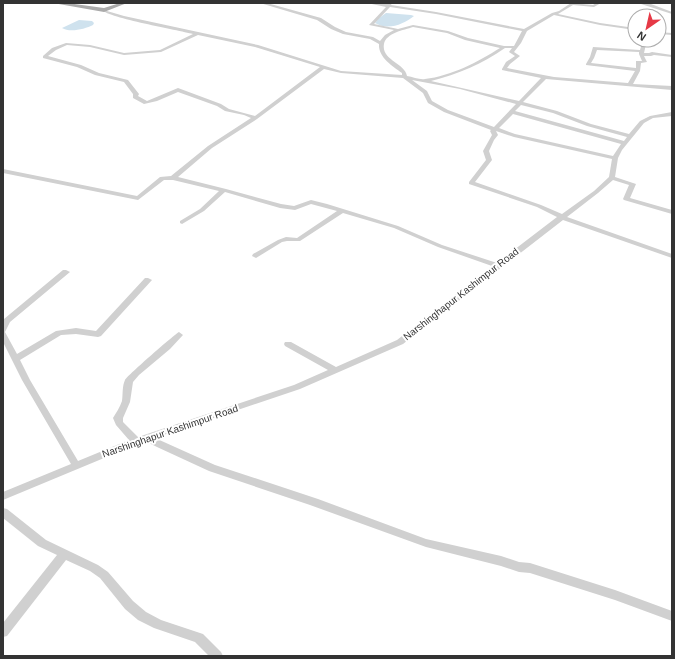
<svg xmlns="http://www.w3.org/2000/svg" width="675" height="659" viewBox="0 0 675 659" font-family="Helvetica,sans-serif">
  <style>
    .water { fill: #cfe2ee }
    .lines { fill: none; stroke-linecap: round; stroke-linejoin: round }
    .minor { fill: #d0d0d0; fill-rule: evenodd }
    .major { fill: #ababab; fill-rule: evenodd }
    .labels { text-anchor: middle; dominant-baseline: central; stroke-width: 4; stroke-linejoin: round; paint-order: stroke }
    .street-label { font-size: 10px; fill: #333; stroke: #fff }
  </style>
  <rect width="100%" height="100%" fill="#fff"/>
  <g class="water">
    <path d="M386,13L411,15L414,16C404,24 388,31 375,23L379,18Z"/>
    <path d="M79,20L92,21L94,23L93,25C85,29 70,33 62,28Z"/>
  </g>
  <g class="lines">
    <g class="minor">
      <path d="M260,3H267L321,18L335,27L346,32L373,37L380,41L385,35L394,30L369,25L386,7L367,3L387,4L388,3H392L391,5L436,12L524,29L552,13L559,11L571,3L593,5L596,3H601L594,7L573,5L558,14L600,23L635,28V30L600,25L554,15L527,31L521,43L514,52L520,56L510,64L507,68L554,77L628,83L635,71L586,65V64L590,57L593,47L640,50L643,40H647L644,53H649L652,52L672,55V57L654,55L651,56H644L647,62L641,63L640,71L633,84L672,86V90L546,79L523,102L557,111L591,124L629,134L640,121L650,116L672,112V116L653,118L644,123L622,150L618,158L615,177L636,184L630,198L672,210V214L624,200L623,199L629,185L613,180L598,193L567,217L672,254V258L563,220L403,344L300,389L155,438L215,465L318,499L426,539L501,556L519,562L530,563L615,590L672,611V621L615,600L530,573L519,572L501,566L426,547L310,505L209,471L157,447L145,441L3,500V492L71,464L22,380L3,342V321L4,319L63,270H66L70,272L10,322L5,332L17,354L56,331L76,328L96,331L145,278H148L152,280L101,336L98,337L76,334L61,335L20,360L30,380L78,461L129,440L116,425L113,418C116,413 120,407 122,401C123,395 122,386 125,380C128,375 175,334 179,332L183,335L170,349L139,375L133,382L130,402L123,418V422L138,437L294,385L328,370L285,346L284,344L285,342H291L336,367L397,340L492,266L438,247L394,228L343,213L300,241H287L282,242L256,258L252,256L253,254L278,240L286,237L297,238L337,211L311,204L295,210L280,208L225,192L204,211L182,224L180,223V221L200,209L219,191L173,180H164L138,200L3,173V169L137,196L160,177L171,176L208,146L251,118L244,115L225,111L217,106L178,92L157,101L144,104L133,98V94L124,82L95,75L77,67L43,58V56L52,48L66,43L90,45L124,53L160,50L193,34C178,30 109,18 102,10L104,9L107,11L124,16L258,45L341,71L402,75V73C392,66 378,57 379,44L370,39L343,34L331,29L317,20ZM390,7L436,14L522,31L514,46H504L468,38L448,31L413,25L398,29L374,24ZM413,27L447,33L465,40L500,48C478,62 451,76 425,79C420,80 413,77 407,76C405,63 381,60 384,44C386,33 404,30 413,27ZM198,35L255,47L320,67L255,116L229,109L221,104L178,88L147,101L138,96L139,94L128,80L99,73L81,65L48,56L56,50L67,45L90,47L124,55L161,52ZM505,48H512L509,52L515,56L506,62L502,69V70L541,78L519,101L431,81C458,74 482,64 505,48ZM597,50L639,52V54L642,61H636V68L591,63L594,58ZM324,69L341,73L403,78L423,93L428,103L444,112L491,130L490,131L492,135L483,151L486,160L469,182V184L537,207L557,217L497,263L442,245L398,226L327,204L311,200L294,206L281,204L226,189L178,177L212,148L257,119ZM412,80L460,89L516,104L494,127L448,110L432,101L427,91ZM521,105L553,113L587,126L627,137L624,141L515,111ZM513,114L621,144L613,156L515,134L499,128ZM496,131L514,137L612,159L609,177L594,191L562,214L541,205L475,182L492,160L489,151L494,140L498,135Z"/>
      <polygon points="638,3 651,4 672,12 672,14"/>
      <polygon points="659,32 672,33 672,35 659,34"/>
      <polygon points="3,508 7,509 46,540 98,565 108,572 133,601 146,612 161,620 203,634 221,652 223,656 209,656 195,642 154,628 138,620 125,609 100,578 90,571 66,560 7,636 3,637 3,623 57,555 38,546 3,518"/>
    </g>
    <polygon class="major" points="53,3 67,3 104,8 120,3 127,3 104,12"/>
  </g>
  <g class="labels">
    <g class="street-label">
      <text transform="translate(461 294) rotate(-38)">Narshinghapur Kashimpur Road</text>
      <text transform="translate(170 431) rotate(-19)">Narshinghapur Kashimpur Road</text>
    </g>
  </g>
  <rect width="675" height="659" fill="none" stroke="#333333" stroke-width="8"/>
  <g transform="translate(647 28) rotate(214)"><circle r="19" fill="#ffffff" stroke="#adadad"/>
  <path d="M0-3L7 15L0 10L-7 15Z" fill="#e63946"/>
  <text y="-6" font-size="11" font-weight="bold" text-anchor="middle" fill="#333333">N</text>
  </g>
</svg>
